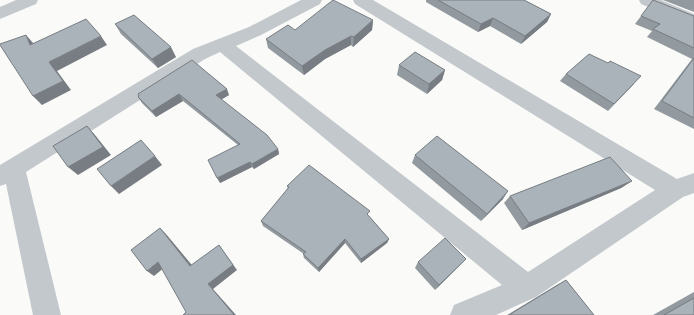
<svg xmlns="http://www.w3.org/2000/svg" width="694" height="315" viewBox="0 0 694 315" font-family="Roboto,sans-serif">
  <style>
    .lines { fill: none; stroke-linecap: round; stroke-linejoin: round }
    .minor { fill: #c3c8cc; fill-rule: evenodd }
    .wall { fill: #929a9f }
    .shaded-wall { fill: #777d82 }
    .building { fill: #aab3b9; stroke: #777d82 }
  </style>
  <rect width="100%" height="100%" fill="#fafaf8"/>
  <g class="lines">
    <g class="minor">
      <polygon points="16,0 38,0 36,4 0,19 0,7"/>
      <polygon points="301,0 322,0 320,4 261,35 236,46 528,272 655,190 355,4 353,0 373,0 677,179 694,173 694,193 683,197 536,297 496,315 450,315 454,305 502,285 220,52 205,59 26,172 61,315 33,315 6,184 0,186 0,165 193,49 249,27"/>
      <polygon points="639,0 661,0 694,14 694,26 641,4"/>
    </g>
  </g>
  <g class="wall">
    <polygon points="426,0 524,0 551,14 547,22 521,44 490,26 478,32 426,2"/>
    <polygon points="653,0 694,16 694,129 654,109 692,59 647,37 652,31 635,24"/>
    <polygon points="663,0 694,0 694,12"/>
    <polygon points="373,20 372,30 353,47 351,45 325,59 304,75 268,48 266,39 295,30"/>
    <polygon points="115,24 176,57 158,68 121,34"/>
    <polygon points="608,63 634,84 608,111 560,81 566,74"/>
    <polygon points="399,65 445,70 442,80 427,94 397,75"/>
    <polygon points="138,94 229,95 221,100 278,149 279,154 254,169 252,167 220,183 238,145 183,101 156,117 142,103 138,97 139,96"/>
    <polygon points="415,155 503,199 481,221 412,163"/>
    <polygon points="632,181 621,188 522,230 504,203 510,196"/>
    <polygon points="287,186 369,216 389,239 387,243 361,263 345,243 319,272 304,258 303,254 304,254 263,226 261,221 288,189"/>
    <polygon points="466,259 435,290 415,268 418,262"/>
    <polygon points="566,280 594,315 507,315 555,286"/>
    <polygon points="694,292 694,315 653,315"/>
  </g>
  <g class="shaded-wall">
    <polygon points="551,14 547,22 521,44 525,36"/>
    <polygon points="493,18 490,26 478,32 481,24"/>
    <polygon points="373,20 372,30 353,47 354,37"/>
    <polygon points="26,35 34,44 30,45"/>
    <polygon points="101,36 107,45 57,71 71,90 42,105 33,96 49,62"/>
    <polygon points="351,36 351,45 325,59 304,75 302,66 325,50"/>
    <polygon points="171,47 176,57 158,68 152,59"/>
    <polygon points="445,70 442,80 427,94 429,84"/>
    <polygon points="227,89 229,95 218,101 216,95"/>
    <polygon points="179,94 183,101 156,117 152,111"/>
    <polygon points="87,126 95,135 111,155 78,175 68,167"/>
    <polygon points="278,149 279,154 254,169 252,164"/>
    <polygon points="155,156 162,165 119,194 111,186"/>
    <polygon points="250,162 252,167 220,183 217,178"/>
    <polygon points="632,181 621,188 522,230 529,223"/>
    <polygon points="508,191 503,199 481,221 487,214"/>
    <polygon points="160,228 166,234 196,270 190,266"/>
    <polygon points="345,239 345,243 319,272 318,268"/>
    <polygon points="389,239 387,243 361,263 361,259"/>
    <polygon points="219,245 237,270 213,289 236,315 234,315 208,284"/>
    <polygon points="466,259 435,290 439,285"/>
    <polygon points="158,262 165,267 154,276 147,271"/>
  </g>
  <g class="building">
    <polygon points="333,0 373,20 354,37 351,36 325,50 302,66 266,39 288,25 295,30"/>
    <polygon points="438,0 524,0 551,14 525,36 493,18 481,24"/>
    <polygon points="653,0 694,16 694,48 653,29 660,24 641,16"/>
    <polygon points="134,15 171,47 152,59 115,24"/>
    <polygon points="86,19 101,36 49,62 63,81 33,96 0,45 0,44 26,35 30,45"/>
    <polygon points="415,52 445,70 429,84 399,65"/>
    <polygon points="589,54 608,63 610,61 641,76 614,104 566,74"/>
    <polygon points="694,58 694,118 662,101"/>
    <polygon points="192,60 227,89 216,95 267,135 278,149 252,164 250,162 217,178 208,160 240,144 179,94 152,111 138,97 139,96 138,94"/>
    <polygon points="87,126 103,147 68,167 53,146"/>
    <polygon points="437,136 508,191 487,214 415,155"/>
    <polygon points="141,140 155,156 111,186 97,169"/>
    <polygon points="610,157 632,181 529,223 510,196"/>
    <polygon points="309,165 370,211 367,214 389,239 361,259 345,239 318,268 303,254 306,252 261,221 289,187 287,186"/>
    <polygon points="160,228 190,266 219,245 233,265 208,284 234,315 183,315 186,312 158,262 147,271 131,250"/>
    <polygon points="445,238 466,259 439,285 418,262"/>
    <polygon points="566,280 594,315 509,315"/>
    <polygon points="694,298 694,315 664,315"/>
  </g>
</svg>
